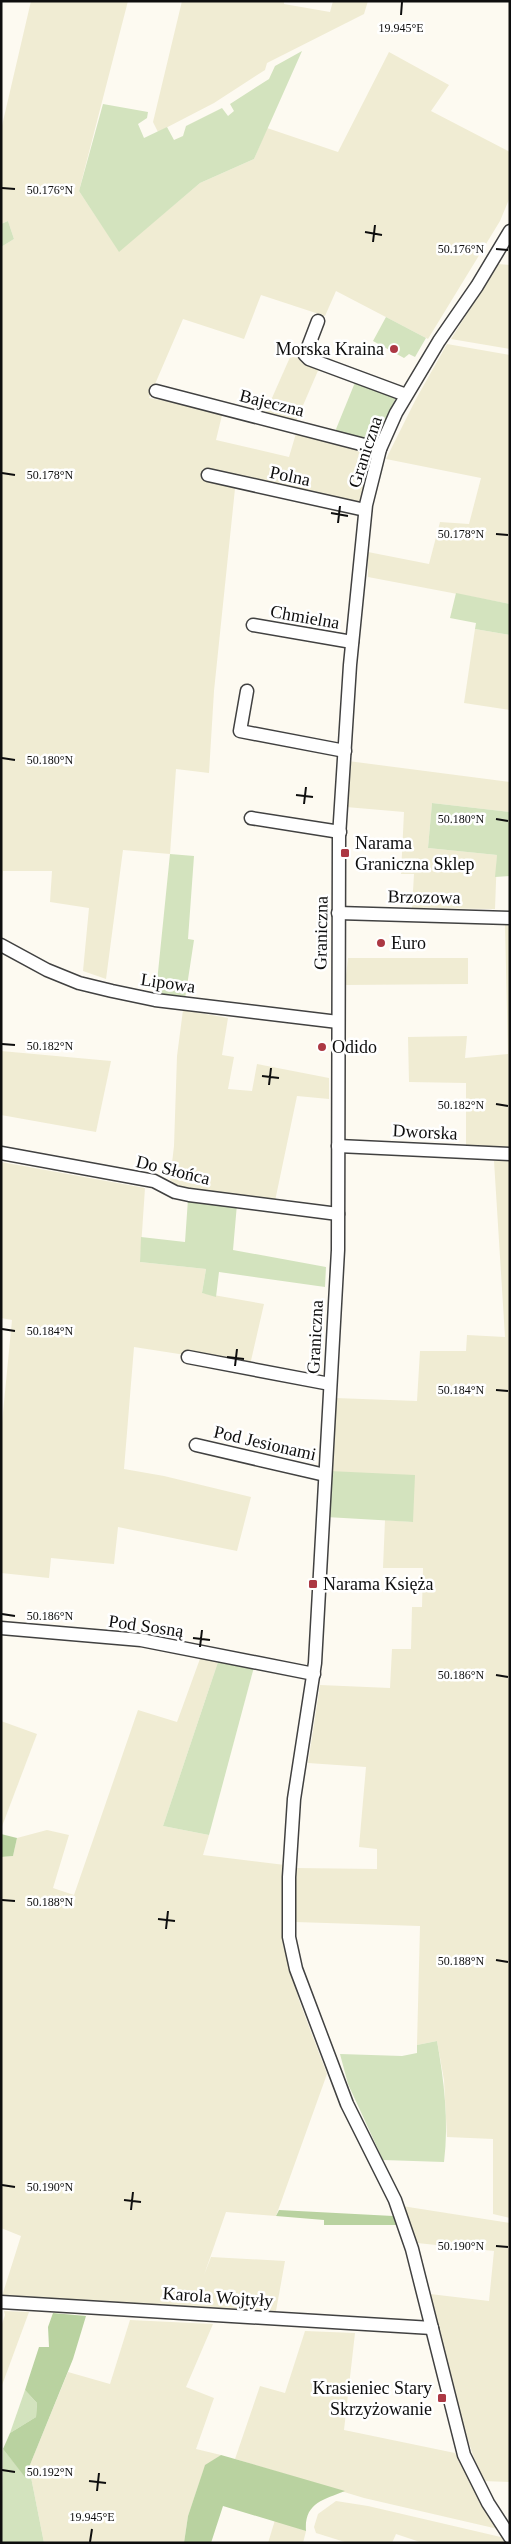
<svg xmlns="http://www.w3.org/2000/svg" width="511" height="2544" viewBox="0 0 511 2544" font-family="Georgia,serif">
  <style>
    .farmland { fill: #f0ecd3 }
    .green { fill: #d3e3be }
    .forest { fill: #b9d2a0 }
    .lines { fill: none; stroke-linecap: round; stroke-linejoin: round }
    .minor-casing { stroke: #414141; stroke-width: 15 }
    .minor { stroke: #fff; stroke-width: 12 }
    .ticks { fill: none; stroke: #0e0e0e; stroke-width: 2 }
    .poi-dot { fill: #ac3843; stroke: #fff; stroke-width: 2 }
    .labels { text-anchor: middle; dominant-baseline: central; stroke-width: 5; stroke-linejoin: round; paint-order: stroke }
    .poi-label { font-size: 18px; fill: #0e0e0e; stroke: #fff; text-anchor: start }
    .street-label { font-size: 18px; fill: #0e0e0e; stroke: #fff }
    .ticks-label { font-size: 12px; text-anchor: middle; fill: #0e0e0e; stroke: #fff; stroke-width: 5; stroke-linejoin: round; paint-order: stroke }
  </style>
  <rect width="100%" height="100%" fill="#fdfaf1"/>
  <g class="farmland">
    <polygon points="31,1 128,1 79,191 119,251 200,183 254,159 267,128 338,152 389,52 449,85 431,111 510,152 510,197 500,221 428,339 336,291 325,316 261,295 244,339 183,319 149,398 223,411 216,440 289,457 297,430 372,450 359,504 236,479 214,691 209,773 176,769 170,854 123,850 106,979 83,971 89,908 50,902 52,871 3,871 1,889 1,247 14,239 8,221 1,224 1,130"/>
    <polygon points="182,1 284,1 284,4 330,12 333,1 368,1 364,14 267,63 265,70 214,103 158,132 153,122"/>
    <polygon points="498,264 510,265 510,349 451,339"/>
    <polygon points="447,344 510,355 510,604 368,577 368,552 429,564 440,522 469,524 481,478 386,459 416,399"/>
    <polygon points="291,355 320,366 295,424 264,416"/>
    <polygon points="475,629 510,635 510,710 464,703"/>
    <polygon points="348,761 510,782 510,812 432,803 428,848 497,855 495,909 412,908 414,874 401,874 404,812 346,807"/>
    <polygon points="505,925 510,926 510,1150 466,1147 466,1083 409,1082 408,1037 467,1036 465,1058 508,1054"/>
    <polygon points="348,958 468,958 468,984 345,985"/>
    <polygon points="183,1010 228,1018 222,1055 234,1057 228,1089 252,1091 257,1064 329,1078 329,1099 297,1096 275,1201 182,1189 170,1180 174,1146 177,1056"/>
    <polygon points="1,1051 111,1061 96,1132 1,1115"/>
    <polygon points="494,1161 510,1161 510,2218 493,2214 493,2139 447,2137 444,2080 437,2041 417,2045 420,1926 295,1922 296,1868 377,1869 377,1849 359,1847 366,1767 308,1763 320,1685 390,1688 392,1649 411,1649 412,1607 422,1607 423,1568 383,1568 385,1520 413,1522 329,1471 335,1398 417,1401 420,1351 466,1351 467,1335 505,1337"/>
    <polygon points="1,1162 145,1188 140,1262 206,1269 202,1293 264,1304 250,1365 134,1347 124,1469 164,1476 251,1497 237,1551 118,1527 114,1564 51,1558 49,1578 1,1573 1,1433 12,1320 1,1318"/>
    <polygon points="201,1656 219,1659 163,1826 209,1835 203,1855 285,1865 283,1945 300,2003 327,2074 276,2216 226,2212 204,2275 211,2257 285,2261 276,2311 2,2296 21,2236 1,2228 1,1857 13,1856 17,1838 47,1830 69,1835 53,1888 74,1895 138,1710 177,1722"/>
    <polygon points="1,1721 37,1734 1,1829"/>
    <polygon points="402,2206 510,2223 510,2482 482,2481 460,2417 430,2294 489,2301 494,2251 417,2243"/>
    <polygon points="4,2311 29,2312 1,2388 1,2327 5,2315"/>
    <polygon points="130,2320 213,2324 186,2387 214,2398 196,2449 221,2455 205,2466 188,2516 184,2543 44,2543 29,2467 68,2372 110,2384"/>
    <polygon points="305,2331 355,2333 344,2430 455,2453 498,2529 364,2498 235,2459 260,2386 285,2393"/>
    <polygon points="336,2501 368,2506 505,2538 508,2543 423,2543 396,2534 392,2543 348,2543 316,2533 314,2527 318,2514"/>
    <polygon points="275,2520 306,2531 303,2543 268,2543"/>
  </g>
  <g class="green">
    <polygon points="302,51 254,159 200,183 119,252 79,191 103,104 148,112 147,118 138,124 144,138 167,127 174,140 183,136 186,126 222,108 228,116 234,111 230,104 269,79 275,66"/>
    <polygon points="8,221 14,239 1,247 1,224"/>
    <polygon points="386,317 426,338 415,357 409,354 404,358 373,341"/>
    <polygon points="356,380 397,395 375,444 334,434"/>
    <polygon points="456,593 510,604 510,635 475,629 476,623 450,618"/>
    <polygon points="432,803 510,812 510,876 495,877 497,855 428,848"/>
    <polygon points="170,854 194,856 188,939 194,940 185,999 156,992"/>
    <polygon points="188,1199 237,1204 233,1250 326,1267 325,1287 219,1272 216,1297 202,1293 206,1269 140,1262 141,1237 185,1242"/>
    <polygon points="329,1471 415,1475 413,1522 326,1517"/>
    <polygon points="219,1659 254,1667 209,1835 163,1826"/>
    <path d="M437,2041C444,2081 449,2121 444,2162L383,2160L348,2084L340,2054L402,2056L417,2053V2045Z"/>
    <polygon points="25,2390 37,2403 36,2417 10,2433"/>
    <polygon points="3,2449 25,2476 29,2467 44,2543 1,2543"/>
  </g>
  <g class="forest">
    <polygon points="1,1834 17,1838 13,1856 1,1857"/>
    <polygon points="279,2210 393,2216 399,2225 324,2225 324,2220 276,2216"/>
    <polygon points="53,2313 86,2316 73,2359 25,2477 3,2449 10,2433 36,2417 37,2403 25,2390 39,2347 49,2347 48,2327"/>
    <path d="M221,2455L235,2459L345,2491C323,2500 304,2503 306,2531L223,2506L211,2543H184L188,2516L205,2465Z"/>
  </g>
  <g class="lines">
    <defs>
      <g id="minor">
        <polyline points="510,231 477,286 439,341 396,413 380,449 366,505 350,665 339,837 338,1250 315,1663 294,1799 289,1877 289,1937 296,1969 347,2104 395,2200 412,2249 464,2455 488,2503 510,2537"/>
        <polyline points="318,321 305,355 309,359 406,395"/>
        <polyline points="156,391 380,449"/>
        <polyline points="208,475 365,510"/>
        <polyline points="253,625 352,642"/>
        <polyline points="247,691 240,731 345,751"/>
        <polyline points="251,818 340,832"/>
        <polyline points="338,913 510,918"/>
        <polyline points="1,945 47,970 79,983 112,991 155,1000 338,1022"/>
        <polyline points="338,1146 510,1154"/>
        <polyline points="1,1153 154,1181 175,1192 189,1195 338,1214"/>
        <polyline points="188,1357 330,1384"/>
        <polyline points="196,1445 325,1475"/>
        <polyline points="1,1628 141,1640 314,1674"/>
        <polyline points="1,2302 432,2328"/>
      </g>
    </defs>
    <use href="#minor" class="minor-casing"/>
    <use href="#minor" class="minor"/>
  </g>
  <path class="ticks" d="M401,15L402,2M2,188L15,189M365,232L382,235M373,242L375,225M496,249L508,250M2,473L15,475M331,513L348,516M338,523L340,506M496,534L508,535M2,758L15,760M296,795L313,797M304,804L306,787M496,819L508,821M2,1044L15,1045M262,1076L279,1078M269,1085L271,1068M496,1104L508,1106M2,1329L15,1331M227,1357L244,1359M235,1366L237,1349M496,1390L508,1391M2,1614L15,1616M193,1638L210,1640M200,1647L202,1630M496,1675L508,1677M2,1900L15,1901M158,1919L175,1921M166,1929L168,1911M496,1960L508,1962M2,2185L15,2187M124,2200L141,2202M131,2210L133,2192M496,2246L508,2247M2,2470L15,2472M89,2481L106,2483M97,2491L99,2473M90,2542L92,2529"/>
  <g class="poi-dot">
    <circle cx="394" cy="349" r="5"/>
    <rect x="340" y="848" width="10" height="10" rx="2.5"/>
    <circle cx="381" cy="943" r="5"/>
    <circle cx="322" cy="1047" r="5"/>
    <rect x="308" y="1579" width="10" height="10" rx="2.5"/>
    <rect x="437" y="2393" width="10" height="10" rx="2.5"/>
  </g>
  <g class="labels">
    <g class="poi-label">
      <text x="384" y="349" text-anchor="end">Morska Kraina</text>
      <text x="355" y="843">Narama<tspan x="355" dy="21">Graniczna Sklep</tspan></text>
      <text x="391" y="943">Euro</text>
      <text x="332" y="1047">Odido</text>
      <text x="323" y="1584">Narama Księża</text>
      <text x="432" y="2388" text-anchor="end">Krasieniec Stary<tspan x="432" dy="21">Skrzyżowanie</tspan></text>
    </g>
    <g class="street-label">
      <text transform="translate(272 403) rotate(14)">Bajeczna</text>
      <text transform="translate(365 452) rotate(-72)">Graniczna</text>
      <text transform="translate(290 476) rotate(12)">Polna</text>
      <text transform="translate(305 617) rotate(10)">Chmielna</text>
      <text transform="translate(424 897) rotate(1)">Brzozowa</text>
      <text transform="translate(321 933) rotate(-89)">Graniczna</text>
      <text transform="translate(168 983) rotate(8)">Lipowa</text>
      <text transform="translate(425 1132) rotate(3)">Dworska</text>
      <text transform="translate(173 1170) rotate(14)">Do Słońca</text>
      <text transform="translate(315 1337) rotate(-87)">Graniczna</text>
      <text transform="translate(265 1443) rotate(13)">Pod Jesionami</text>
      <text transform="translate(146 1626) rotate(8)">Pod Sosną</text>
      <text transform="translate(218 2297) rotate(4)">Karola Wojtyły</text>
    </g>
  </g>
  <g class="ticks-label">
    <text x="401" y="32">19.945°E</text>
    <text x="50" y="194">50.176°N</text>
    <text x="461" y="253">50.176°N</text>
    <text x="50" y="479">50.178°N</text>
    <text x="461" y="538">50.178°N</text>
    <text x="50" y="764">50.180°N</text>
    <text x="461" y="823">50.180°N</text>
    <text x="50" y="1050">50.182°N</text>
    <text x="461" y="1109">50.182°N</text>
    <text x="50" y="1335">50.184°N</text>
    <text x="461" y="1394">50.184°N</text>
    <text x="50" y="1620">50.186°N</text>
    <text x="461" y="1679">50.186°N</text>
    <text x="50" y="1906">50.188°N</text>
    <text x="461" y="1965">50.188°N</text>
    <text x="50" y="2191">50.190°N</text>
    <text x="461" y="2250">50.190°N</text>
    <text x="50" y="2476">50.192°N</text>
    <text x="92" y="2521">19.945°E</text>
  </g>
  <rect width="511" height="2544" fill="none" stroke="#0e0e0e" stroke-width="5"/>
</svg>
